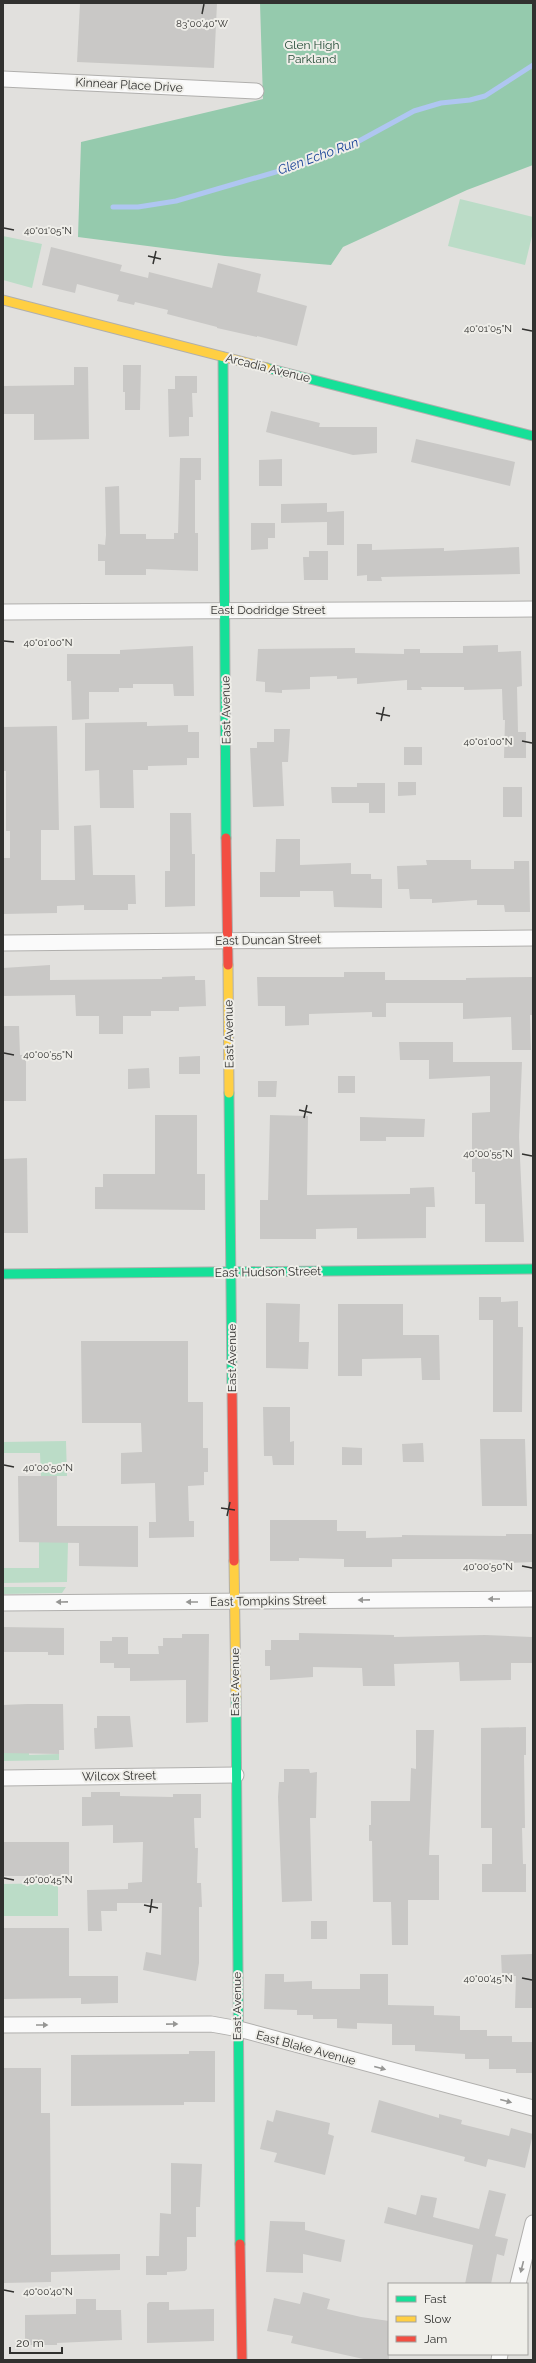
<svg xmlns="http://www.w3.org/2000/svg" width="536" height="2363" viewBox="0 0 536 2363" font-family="Raleway,sans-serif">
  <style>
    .green { fill: #bbdcc7 }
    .forest { fill: #95caad }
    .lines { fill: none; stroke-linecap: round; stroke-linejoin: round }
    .stream { stroke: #afc6f1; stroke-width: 5 }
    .building { fill: #c9c8c6 }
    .street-casing { stroke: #b0afad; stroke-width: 17 }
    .fast-casing { stroke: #b0afad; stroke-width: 11 }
    .slow-casing { stroke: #b0afad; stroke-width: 11 }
    .jam-casing { stroke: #b0afad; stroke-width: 11 }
    .street { stroke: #fafafa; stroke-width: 15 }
    .fast { stroke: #16e098; stroke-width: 9 }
    .slow { stroke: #ffcf43; stroke-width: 9 }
    .jam { stroke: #f24e42; stroke-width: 9 }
    .oneway { fill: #969694 }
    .ticks { fill: none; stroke: #31312f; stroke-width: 1.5 }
    .labels { text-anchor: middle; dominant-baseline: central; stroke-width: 4; stroke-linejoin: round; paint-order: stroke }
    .park-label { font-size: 12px; fill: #224a35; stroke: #efeee9 }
    .street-label { font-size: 12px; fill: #31312f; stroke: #efeee9 }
    .water-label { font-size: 13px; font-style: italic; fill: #164197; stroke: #efeee9 }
    .ticks-label { font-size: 10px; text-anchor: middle; fill: #31312f; stroke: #efeee9; stroke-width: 4; stroke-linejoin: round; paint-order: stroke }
  </style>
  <rect width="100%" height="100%" fill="#e1e0dd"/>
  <g class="green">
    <polygon points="460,199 533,217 533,232 525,265 448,246"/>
    <polygon points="3,236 42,244 32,288 3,280"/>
    <polygon points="66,1441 67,1476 41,1476 40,1453 3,1453 3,1442"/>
    <polygon points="39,1542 68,1542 67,1582 3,1583 3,1568 39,1568"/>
    <polygon points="66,1587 62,1593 3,1594 3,1587"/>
    <polygon points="29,1752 29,1755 59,1754 59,1760 3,1761 3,1753"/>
    <polygon points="58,1883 58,1916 3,1916 3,1884"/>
  </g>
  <polygon class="forest" points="260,3 533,3 533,165 467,190 343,247 331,265 225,256 78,237 81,142 263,99"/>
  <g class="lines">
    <polyline class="stream" points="113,207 138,207 176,201 310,162 348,147 414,111 441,103 470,100 485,96 533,65"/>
  </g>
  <g class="building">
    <polygon points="80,3 217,3 214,68 77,62"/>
    <polygon points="51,247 122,265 120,271 148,278 149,272 212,288 218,263 261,274 257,292 307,306 297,346 257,336 257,337 217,328 217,327 167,314 168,310 135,302 134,305 117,301 119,295 77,284 75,293 42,285"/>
    <polygon points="123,365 141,365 140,410 125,410 125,392 123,392"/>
    <polygon points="74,367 88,367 89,439 34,440 34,414 3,414 3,386 74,385"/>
    <polygon points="175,376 197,376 197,393 192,393 193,417 189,417 189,436 169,437 168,389 175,389"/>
    <polygon points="271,411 320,423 319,427 377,427 377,453 353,455 266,432"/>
    <polygon points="416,439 515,462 510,486 411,462"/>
    <polygon points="180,458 201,458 201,480 195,480 195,533 198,533 198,571 146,569 146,575 105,575 105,561 98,561 98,544 105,545 106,535 105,487 119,486 120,534 146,534 146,539 174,539 174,533 178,533"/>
    <polygon points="282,459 282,486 259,486 259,460"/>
    <polygon points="327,503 327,512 344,511 344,545 327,545 327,522 281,523 281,504"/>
    <polygon points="251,523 275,523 275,538 268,538 268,549 251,550"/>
    <polygon points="357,544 372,544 372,550 444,548 444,551 519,547 520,574 381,577 382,581 367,581 367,575 357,576"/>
    <polygon points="309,551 328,551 328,580 304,580 303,557 309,557"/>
    <polygon points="498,645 498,652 521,651 522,686 517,687 518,732 526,732 526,758 504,758 505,720 503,720 502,689 464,690 464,687 421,687 422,690 407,690 407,680 357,684 357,678 337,679 337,676 310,677 310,689 282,690 282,693 265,692 265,682 256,681 258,649 355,648 355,653 404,654 404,649 420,649 420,653 463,653 463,646"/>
    <polygon points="193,646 194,696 174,696 173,684 133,684 133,688 119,688 119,692 89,692 89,719 72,720 71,681 67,681 67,654 120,654 120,650"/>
    <polygon points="147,722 147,726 188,725 188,732 199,732 199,758 187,758 187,765 148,766 148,770 133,770 134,808 100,808 99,770 85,771 85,723"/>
    <polygon points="57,726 59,830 41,830 41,880 75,880 74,826 91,825 93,875 135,875 136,904 128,904 128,910 84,910 84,905 57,906 57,913 3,914 3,858 10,858 10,831 6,831 6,771 3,771 3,727"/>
    <polygon points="274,729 290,729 288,762 282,762 284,806 253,807 250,748 257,748 257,742 274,742"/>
    <rect x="404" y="747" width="18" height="18"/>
    <polygon points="398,782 416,782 416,795 398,796"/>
    <polygon points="357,783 385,783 385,813 369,813 369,803 332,803 331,787 357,787"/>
    <rect x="503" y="787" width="19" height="30"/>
    <polygon points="170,813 191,813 192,854 195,854 195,906 165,907 165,871 170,871"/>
    <polygon points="276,839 300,839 300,865 351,863 351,874 371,874 371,879 382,879 382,908 334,907 333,891 300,891 300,897 260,897 260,872 275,872"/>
    <polygon points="426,860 471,860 471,869 514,869 514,861 529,861 530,912 505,912 504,905 477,905 477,900 432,903 432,899 410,899 409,889 398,889 397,866 427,865"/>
    <polygon points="50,965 50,980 162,979 162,977 195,976 195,980 205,980 206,1006 179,1007 179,1011 151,1011 151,1016 123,1016 123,1034 99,1034 99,1016 76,1016 75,995 3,996 3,968"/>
    <polygon points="344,972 385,972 385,980 466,980 466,978 533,977 533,1015 530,1015 531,1050 512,1050 511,1017 463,1019 463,1003 386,1003 386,1017 372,1017 372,1012 309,1014 309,1025 285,1026 285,1006 258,1006 257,977 344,977"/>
    <polygon points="3,1026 19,1026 20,1055 26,1055 26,1101 3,1101"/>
    <polygon points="399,1042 453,1042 453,1062 522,1062 519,1137 524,1242 485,1242 485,1204 475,1204 475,1172 472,1172 472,1113 490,1112 490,1076 429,1079 429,1060 400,1060"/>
    <polygon points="200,1056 200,1074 179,1074 179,1057"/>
    <polygon points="149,1068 150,1088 128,1089 128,1069"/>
    <rect x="338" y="1076" width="17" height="17"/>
    <polygon points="258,1081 277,1081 276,1097 258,1097"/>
    <polygon points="155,1115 197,1115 197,1174 205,1174 205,1210 95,1209 95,1187 103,1187 103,1174 155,1174"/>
    <polygon points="270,1115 308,1116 307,1195 410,1194 410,1188 434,1187 435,1207 426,1207 426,1238 357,1239 357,1228 316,1229 316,1239 260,1239 260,1200 268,1200"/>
    <polygon points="360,1117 425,1119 424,1137 386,1137 386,1141 360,1141"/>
    <polygon points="27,1158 28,1233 3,1233 3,1159"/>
    <polygon points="479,1297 501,1297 501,1302 518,1301 518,1327 523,1327 522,1412 493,1412 493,1320 479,1320"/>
    <polygon points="266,1303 300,1304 299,1342 309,1342 308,1369 266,1368"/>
    <polygon points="338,1304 403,1304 403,1335 439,1335 440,1380 422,1380 421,1358 362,1359 362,1376 338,1376"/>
    <polygon points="81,1341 188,1341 188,1402 203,1402 203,1448 208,1448 208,1472 204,1472 204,1485 188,1486 189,1521 194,1521 194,1537 149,1538 149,1522 156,1522 155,1483 121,1484 121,1453 142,1452 141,1423 82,1423"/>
    <polygon points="263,1407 290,1407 290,1442 294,1441 294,1465 273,1465 272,1456 264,1456"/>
    <polygon points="480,1439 525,1439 527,1506 482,1506"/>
    <polygon points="423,1443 424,1462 403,1462 402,1444"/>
    <polygon points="342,1447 362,1448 362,1465 342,1465"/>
    <polygon points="18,1476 57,1476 57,1526 138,1526 138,1567 79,1566 79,1543 19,1542"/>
    <polygon points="270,1520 337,1520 337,1531 366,1531 366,1538 402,1537 402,1535 506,1536 506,1534 533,1534 533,1562 506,1563 506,1560 471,1559 392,1559 392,1567 344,1567 344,1559 299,1558 299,1561 270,1561"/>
    <polygon points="3,1627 64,1628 64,1655 48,1655 48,1652 3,1652"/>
    <polygon points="299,1633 394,1635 394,1637 485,1635 532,1637 532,1663 511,1663 511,1680 460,1681 459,1662 394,1664 395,1686 363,1686 362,1668 313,1667 313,1677 270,1680 270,1666 265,1666 265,1650 271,1650 271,1640 299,1640"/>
    <polygon points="182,1634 209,1634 208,1722 186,1723 186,1680 130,1681 130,1668 114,1668 114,1663 100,1663 100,1641 112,1641 112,1637 128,1637 128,1654 159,1654 158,1646 163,1646 163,1638 182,1638"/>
    <polygon points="27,1704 63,1704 64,1750 59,1750 59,1754 3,1753 3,1705"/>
    <polygon points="97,1716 130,1716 133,1747 95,1749 94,1728 97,1728"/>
    <polygon points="526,1727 526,1755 524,1755 525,1828 522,1828 523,1864 526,1864 526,1892 482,1892 482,1864 492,1864 492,1828 481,1828 481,1728"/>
    <polygon points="416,1730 434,1730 429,1855 439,1855 439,1900 408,1900 408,1945 392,1945 391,1902 373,1902 372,1841 369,1841 369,1825 371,1825 371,1801 410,1801 411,1768 416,1769"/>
    <polygon points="284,1769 309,1769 310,1773 317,1772 316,1818 310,1818 312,1901 282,1902 278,1797 279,1782 284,1782"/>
    <polygon points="91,1792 120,1792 120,1796 173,1797 173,1794 201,1794 201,1818 194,1818 195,1848 198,1848 197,1883 201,1883 202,1907 199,1907 199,1963 196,1981 143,1970 146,1952 161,1955 162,1903 117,1903 117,1911 101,1911 102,1931 88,1931 87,1890 128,1889 128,1883 142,1882 143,1842 113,1843 113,1825 82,1826 82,1797 91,1797"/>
    <rect x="3" y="1842" width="66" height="34"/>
    <rect x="311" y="1921" width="16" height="18"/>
    <polygon points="3,1928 69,1928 69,1976 118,1976 118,2003 81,2004 81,1998 3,1999"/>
    <polygon points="533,1954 533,2008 515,2008 516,1976 502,1976 501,1955"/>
    <polygon points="265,1974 284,1974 284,1982 312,1981 312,1989 360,1989 360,1974 388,1974 388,2005 434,2006 434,2015 460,2016 460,2030 487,2030 487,2036 512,2036 512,2042 533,2042 533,2073 516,2073 516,2069 489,2069 489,2059 465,2059 465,2054 415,2051 415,2045 392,2045 392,2024 357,2023 357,2029 337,2028 337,2019 313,2019 313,2015 297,2015 297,2010 264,2009"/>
    <polygon points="189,2051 215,2051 215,2102 184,2102 184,2105 71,2106 71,2055 189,2054"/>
    <polygon points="4,2068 41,2068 41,2113 50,2113 51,2255 120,2254 120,2270 51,2272 51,2282 3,2283"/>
    <polygon points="379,2100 439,2118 439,2114 462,2120 461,2124 509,2136 511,2128 533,2134 525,2168 488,2159 486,2167 464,2161 465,2157 371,2132"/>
    <polygon points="276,2110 330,2123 328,2134 334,2136 325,2175 274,2162 277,2153 260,2149 267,2120 273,2122"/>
    <polygon points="171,2163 202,2164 200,2207 196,2207 196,2237 187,2237 187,2269 185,2271 167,2272 167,2275 146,2275 146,2256 159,2256 160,2213 171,2214"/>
    <polygon points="489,2190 506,2194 495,2236 508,2239 504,2256 497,2254 491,2284 465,2284 473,2245 384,2223 388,2207 416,2215 421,2195 437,2198 433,2217 479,2229"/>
    <polygon points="270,2221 305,2222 305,2230 345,2240 341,2262 303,2254 303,2273 266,2272"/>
    <polygon points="303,2292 330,2299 327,2309 361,2317 389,2321 389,2360 368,2360 291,2343 293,2336 267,2331 274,2298 300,2304"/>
    <polygon points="76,2299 96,2299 96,2310 121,2310 122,2340 57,2343 57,2345 25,2345 25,2315 76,2314"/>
    <polygon points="149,2302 169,2302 169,2310 214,2309 214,2341 147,2343 147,2304"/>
  </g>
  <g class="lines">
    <defs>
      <g id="street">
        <polyline points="3,79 256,91"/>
        <polyline points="3,612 533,609"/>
        <polyline points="3,943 533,938"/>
        <polyline points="3,1603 533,1599"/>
        <polyline points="3,1778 236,1775"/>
        <polyline points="3,2025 211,2024 239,2029 533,2108"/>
        <polyline points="518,2284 533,2223"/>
        <polyline points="499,2360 500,2354"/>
      </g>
      <g id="fast">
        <polyline points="223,357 226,838"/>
        <polyline points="267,368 533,436"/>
        <polyline points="229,1093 232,1387"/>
        <polyline points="3,1274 533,1269"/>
        <polyline points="236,1698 240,2244"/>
      </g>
      <g id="slow">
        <polyline points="3,300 267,368"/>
        <polyline points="228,965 229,1093"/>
        <polyline points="234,1561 236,1698"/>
      </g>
      <g id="jam">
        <polyline points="226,838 228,965"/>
        <polyline points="232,1387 234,1561"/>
        <polyline points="240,2244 242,2360"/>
      </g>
    </defs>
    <use href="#street" class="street-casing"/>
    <use href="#fast" class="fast-casing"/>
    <use href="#slow" class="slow-casing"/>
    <use href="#jam" class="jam-casing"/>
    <use href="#street" class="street"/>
    <use href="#fast" class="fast"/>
    <use href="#slow" class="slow"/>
    <use href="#jam" class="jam"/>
  </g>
  <defs><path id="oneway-solid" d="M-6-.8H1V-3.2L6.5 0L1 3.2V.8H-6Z"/></defs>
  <g class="oneway">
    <use href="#oneway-solid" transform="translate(494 1599) rotate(180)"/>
    <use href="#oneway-solid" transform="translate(364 1600) rotate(179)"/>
    <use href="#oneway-solid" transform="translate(62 1602) rotate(179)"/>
    <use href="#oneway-solid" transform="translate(192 1602) rotate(180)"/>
    <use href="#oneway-solid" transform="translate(172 2024) rotate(-1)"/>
    <use href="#oneway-solid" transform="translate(42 2025)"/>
    <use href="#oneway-solid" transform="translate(380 2068) rotate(15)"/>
    <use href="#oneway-solid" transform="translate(506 2101) rotate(15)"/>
    <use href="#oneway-solid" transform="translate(522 2267) rotate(104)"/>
  </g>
  <path class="ticks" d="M202,14L204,4M4,228L14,230M148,256L161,259M153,264L156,251M522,329L532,331M4,641L14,642M376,713L390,716M381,721L384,707M522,741L532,743M4,1053L14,1055M299,1110L312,1113M304,1118L307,1105M522,1154L532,1156M4,1465L14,1467M221,1508L235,1510M227,1516L230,1502M522,1566L532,1568M4,1878L14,1880M144,1905L158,1908M150,1913L152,1899M522,1978L532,1980M4,2290L14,2292"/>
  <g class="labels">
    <g class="park-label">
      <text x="312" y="45">Glen High<tspan x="312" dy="14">Parkland</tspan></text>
    </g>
    <g class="street-label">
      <text transform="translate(129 85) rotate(3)">Kinnear Place Drive</text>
      <text transform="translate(268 368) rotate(14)">Arcadia Avenue</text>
      <text x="268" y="610">East Dodridge Street</text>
      <text transform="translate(226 710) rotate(-91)">East Avenue</text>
      <text transform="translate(268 940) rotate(-1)">East Duncan Street</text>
      <text transform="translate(229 1034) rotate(-91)">East Avenue</text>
      <text transform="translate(268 1272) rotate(-1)">East Hudson Street</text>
      <text transform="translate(232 1358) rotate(-90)">East Avenue</text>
      <text transform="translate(268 1601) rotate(-1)">East Tompkins Street</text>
      <text transform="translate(235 1682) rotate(-90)">East Avenue</text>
      <text transform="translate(119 1776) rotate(-1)">Wilcox Street</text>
      <text transform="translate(237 2006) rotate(-90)">East Avenue</text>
      <text transform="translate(306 2048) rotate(15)">East Blake Avenue</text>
    </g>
    <g class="water-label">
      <text transform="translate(318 156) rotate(-20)">Glen Echo Run</text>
    </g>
  </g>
  <g class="ticks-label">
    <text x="202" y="27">83°00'40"W</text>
    <text x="48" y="234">40°01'05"N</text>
    <text x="488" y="332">40°01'05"N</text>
    <text x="48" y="646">40°01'00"N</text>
    <text x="488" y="745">40°01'00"N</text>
    <text x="48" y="1058">40°00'55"N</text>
    <text x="488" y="1157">40°00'55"N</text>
    <text x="48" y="1471">40°00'50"N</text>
    <text x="488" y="1570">40°00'50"N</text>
    <text x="48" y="1883">40°00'45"N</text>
    <text x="488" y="1982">40°00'45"N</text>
    <text x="48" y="2295">40°00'40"N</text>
  </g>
  <rect width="536" height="2363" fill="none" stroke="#31312f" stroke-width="8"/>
  <rect x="388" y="2283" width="140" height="72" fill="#efeee9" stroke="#a3a29f"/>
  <rect x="396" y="2296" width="20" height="6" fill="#16e098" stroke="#a3a29f"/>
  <text x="424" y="2303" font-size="12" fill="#31312f">Fast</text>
  <rect x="396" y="2316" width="20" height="6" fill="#ffcf43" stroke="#a3a29f"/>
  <text x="424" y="2323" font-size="12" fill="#31312f">Slow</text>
  <rect x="396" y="2336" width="20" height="6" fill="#f24e42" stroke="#a3a29f"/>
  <text x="424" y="2343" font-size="12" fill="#31312f">Jam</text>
  <path d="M10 2347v6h52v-6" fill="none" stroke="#31312f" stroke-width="2"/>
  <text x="16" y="2347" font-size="12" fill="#31312f" stroke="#efeee9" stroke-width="3" paint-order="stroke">20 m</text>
</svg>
